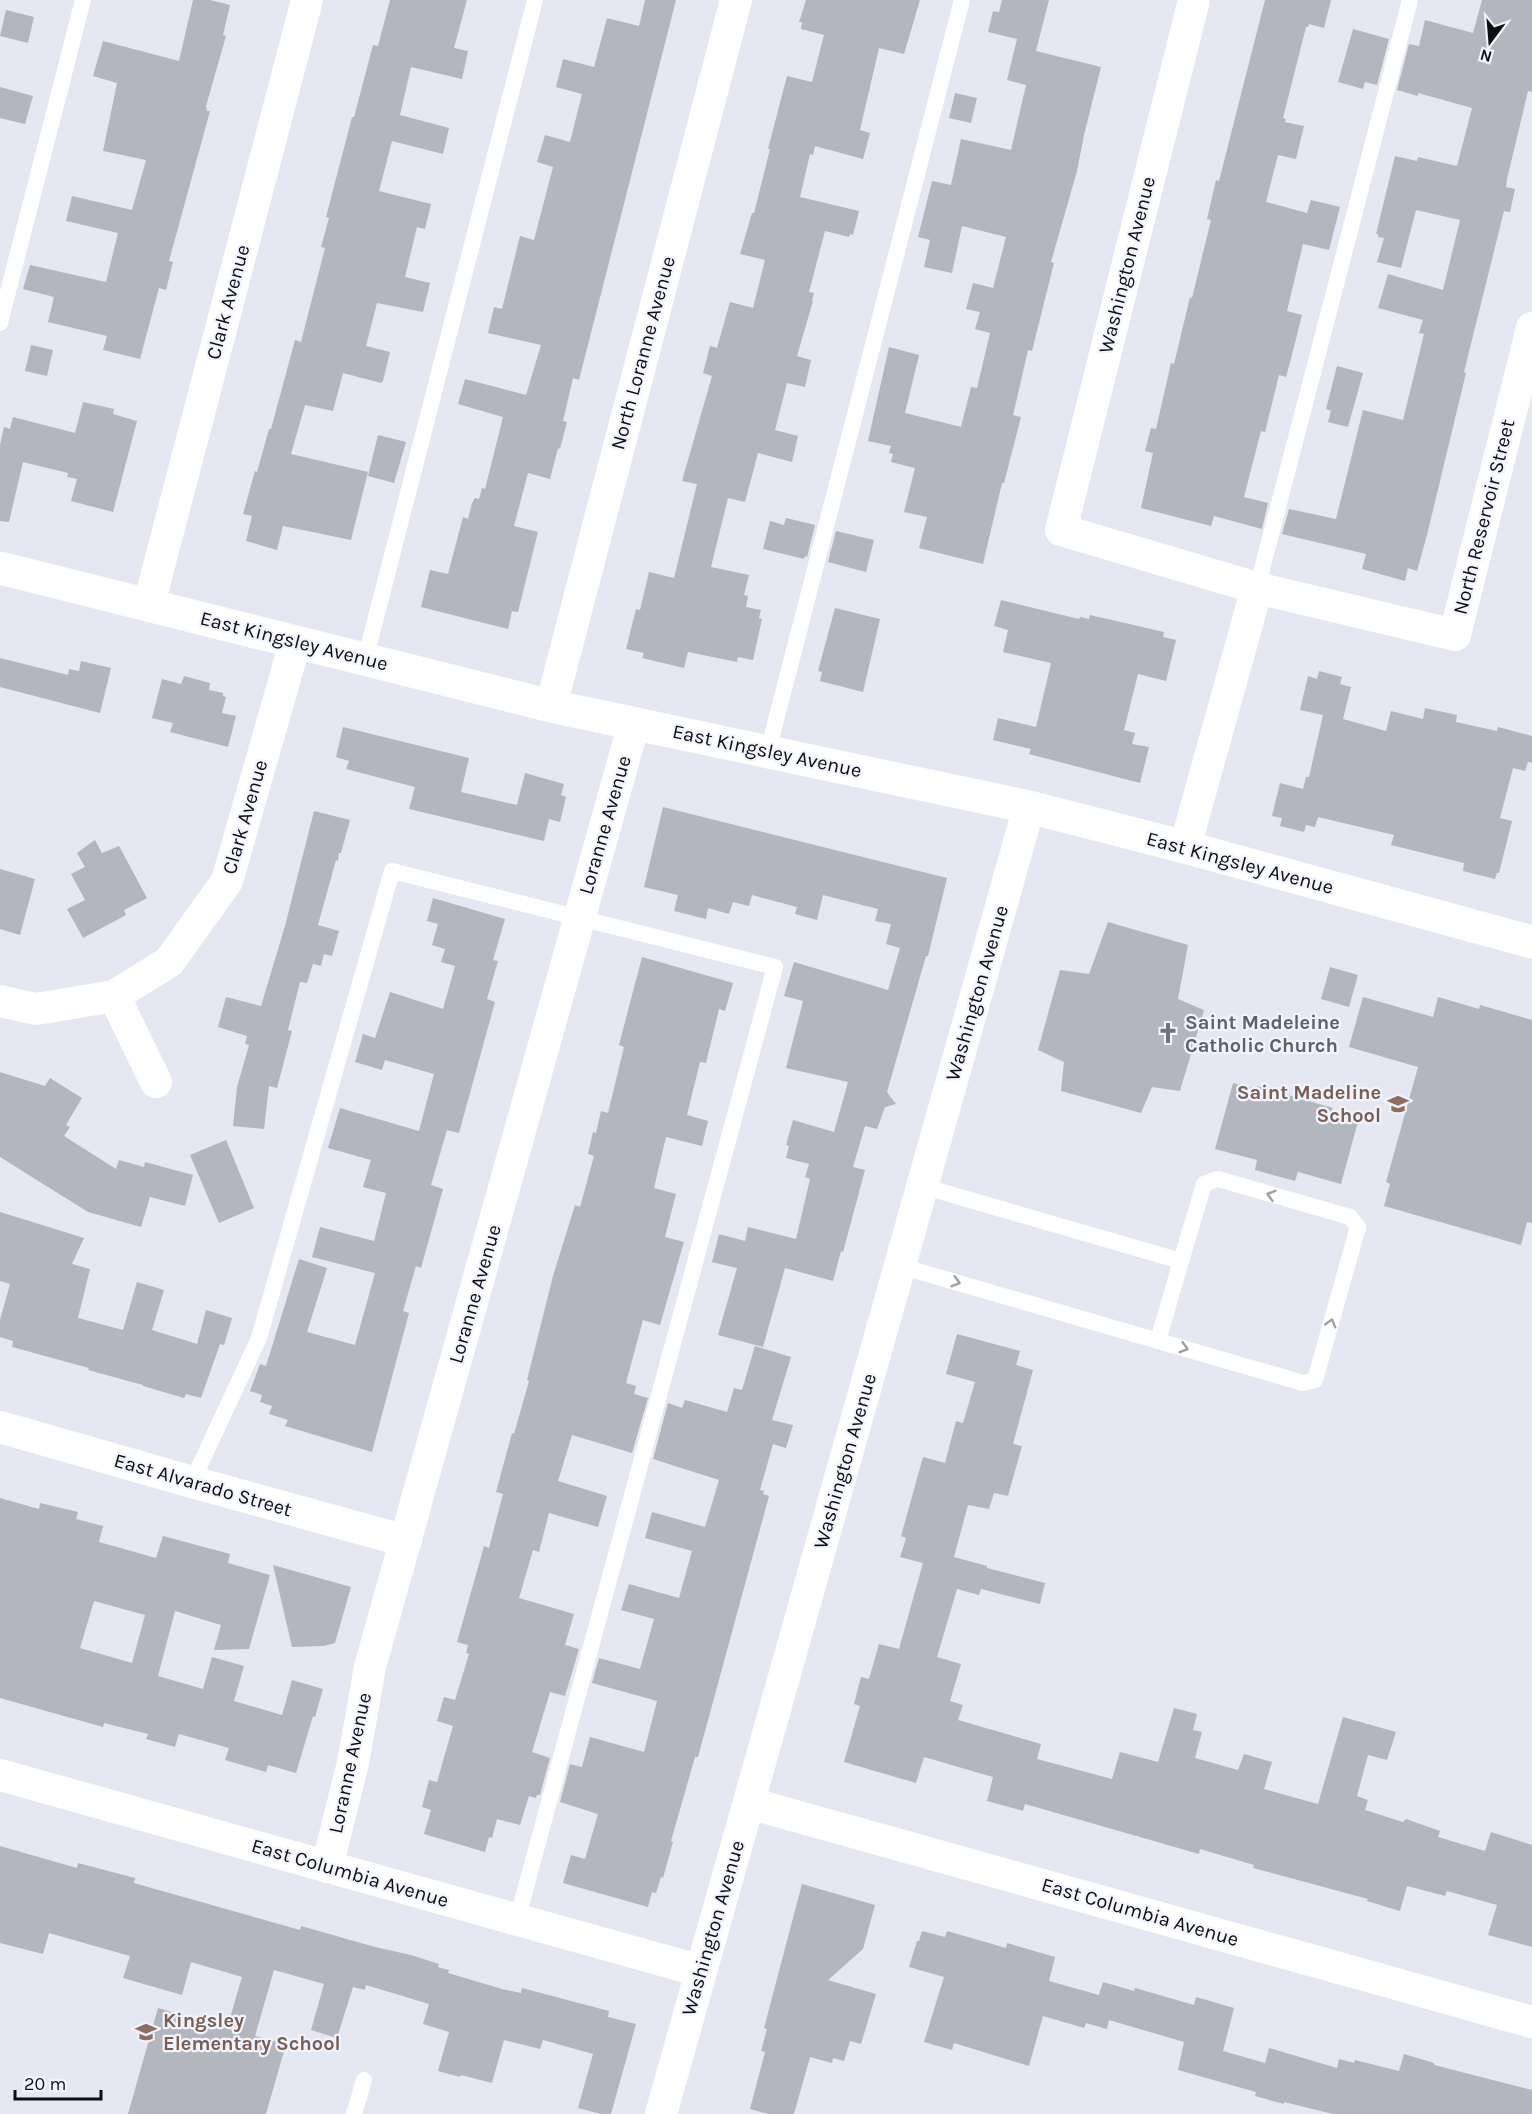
<svg xmlns="http://www.w3.org/2000/svg" width="1532" height="2114" viewBox="0 0 1532 2114" font-family="Karla,sans-serif">
  <style>
    .building { fill: #b3b5bf; fill-rule: evenodd }
    .lines { fill: none; stroke-linecap: round; stroke-linejoin: round }
    .lane { stroke: #fff; stroke-width: 16 }
    .street { stroke: #fff; stroke-width: 32 }
    .secondary { stroke: #fff; stroke-width: 33 }
    .oneway { stroke: #9f9fa0 }
    .labels { text-anchor: middle; dominant-baseline: central; stroke-width: 4.5; stroke-linejoin: round; paint-order: stroke }
    .street-label { font-size: 20px; fill: #0e0e12; stroke: #f2f4fd }
    .worship-label { font-size: 20px; font-weight: bold; fill: #5b616d; stroke: #f2f4fd; text-anchor: start }
    .education-label { font-size: 20px; font-weight: bold; fill: #785e54; stroke: #f2f4fd; text-anchor: end }
  </style>
  <rect width="100%" height="100%" fill="#e5e7f2"/>
  <g class="building">
    <polygon points="193,0 210,0 230,5 223,35 226,36 206,106 207,111 210,111 169,261 173,262 166,290 159,288 140,359 103,350 107,336 48,322 54,297 23,289 30,265 106,282 118,233 66,221 72,196 132,210 146,160 103,151 117,83 93,76 103,41 179,61"/>
    <polygon points="390,0 467,0 454,48 468,51 462,79 411,67 400,115 449,128 443,154 392,141 379,191 431,204 425,229 417,227 405,277 430,283 423,312 377,303 366,346 390,352 383,381 381,383 343,373 333,411 305,405 291,454 368,472 351,540 283,526 277,550 246,541 252,516 243,514 255,471 257,472 269,429 271,429 295,340 301,342 325,248 321,247 329,218 326,217 352,117 354,117 373,45 378,46"/>
    <polygon points="645,0 676,0 579,380 573,378 563,421 567,422 560,449 558,448 550,479 528,473 514,526 538,532 518,612 512,611 508,629 421,607 430,570 448,574 463,517 468,519 472,503 475,498 479,499 482,488 485,489 503,417 458,404 465,379 526,395 541,345 488,333 494,307 502,309 520,236 534,240 553,167 537,162 545,135 570,142 582,94 556,87 563,59 594,67 607,18 639,26"/>
    <polygon points="806,0 920,0 904,54 879,48 860,130 870,133 863,159 815,146 813,155 810,154 800,197 859,211 853,235 850,234 849,237 825,231 809,292 814,293 812,301 813,301 797,356 811,360 805,387 787,383 775,430 798,436 792,462 758,453 745,502 728,498 711,567 749,575 744,595 748,596 746,607 761,610 759,618 762,619 753,660 738,657 737,662 688,652 684,668 642,658 644,653 626,649 636,609 640,610 649,572 674,578 697,484 682,481 712,376 703,373 710,346 717,348 730,302 753,308 765,260 740,254 752,213 754,213 770,149 768,149 787,76 812,82 824,35 801,29 802,22 799,22"/>
    <polygon points="1002,0 1049,0 1036,51 1101,67 1084,135 1077,171 1051,262 1054,263 1032,351 1028,350 1017,398 1013,415 1021,417 1004,483 1002,483 983,564 919,548 927,517 904,512 915,468 891,462 893,454 889,453 891,446 868,441 889,347 919,355 905,413 961,427 971,387 977,388 990,333 975,329 980,312 966,309 973,283 993,288 1006,237 962,226 952,273 924,267 930,240 918,237 932,181 951,185 961,139 1011,150 1026,85 1007,80 1017,39 988,32 993,11 999,12"/>
    <polygon points="1265,0 1331,0 1324,28 1309,24 1308,27 1306,27 1283,118 1286,119 1285,122 1304,126 1296,159 1278,155 1266,202 1307,213 1311,200 1340,207 1329,250 1303,244 1287,311 1302,315 1293,351 1286,377 1279,375 1265,432 1261,431 1244,497 1268,503 1262,529 1214,516 1211,526 1141,508 1153,453 1145,451 1151,428 1156,429 1171,363 1174,364 1190,297 1192,298 1211,220 1207,219 1216,180 1219,181"/>
    <polygon points="1482,0 1532,0 1532,92 1528,91 1507,179 1506,187 1515,189 1510,212 1504,211 1464,372 1466,373 1427,535 1417,571 1408,568 1405,581 1362,569 1366,554 1282,534 1289,509 1336,519 1363,410 1403,420 1424,334 1419,333 1423,320 1378,308 1388,274 1443,290 1460,220 1416,210 1401,268 1377,262 1384,238 1378,237 1378,234 1376,234 1395,156 1417,161 1418,157 1457,166 1472,108 1418,93 1418,96 1397,90 1409,44 1419,46 1425,20 1473,33"/>
    <polygon points="6,10 34,17 28,43 0,36"/>
    <polygon points="1353,29 1389,39 1377,85 1365,82 1363,89 1338,82"/>
    <polygon points="0,87 33,96 25,124 0,118"/>
    <polygon points="955,93 977,98 971,123 949,118"/>
    <polygon points="31,345 53,350 47,376 25,371"/>
    <polygon points="1337,366 1363,373 1348,427 1328,422 1331,411 1326,409"/>
    <polygon points="83,402 114,409 113,414 137,421 113,512 71,501 77,479 67,477 68,473 23,462 9,522 0,521 0,445 4,427 10,429 13,417 75,433"/>
    <polygon points="378,435 406,442 394,483 368,476"/>
    <polygon points="786,518 815,525 807,557 805,556 804,559 763,549 770,521 784,525"/>
    <polygon points="836,531 874,540 866,572 828,562"/>
    <polygon points="1001,600 1079,619 1080,617 1089,619 1090,615 1164,632 1163,637 1176,640 1166,681 1138,674 1124,730 1135,733 1132,744 1149,747 1140,783 1029,754 1031,749 993,740 998,718 1036,727 1051,663 1003,652 1008,630 994,626"/>
    <polygon points="835,608 880,619 863,692 820,681 822,672 818,671"/>
    <polygon points="0,658 68,675 69,669 79,671 81,661 111,668 100,713 0,687"/>
    <polygon points="1319,671 1342,677 1340,684 1351,687 1343,719 1386,731 1391,711 1423,719 1425,708 1457,715 1456,722 1497,731 1498,727 1506,729 1532,736 1532,763 1528,762 1525,771 1513,768 1500,818 1512,821 1499,873 1497,873 1495,879 1463,871 1464,863 1391,845 1394,835 1318,817 1315,827 1306,825 1304,832 1280,826 1282,818 1272,816 1280,783 1303,789 1306,777 1309,777 1323,715 1300,710 1308,676 1317,679"/>
    <polygon points="184,676 210,683 209,690 223,693 223,696 226,697 222,713 236,716 228,747 170,732 173,723 152,718 162,679 181,684"/>
    <polygon points="343,727 469,758 461,792 517,805 525,773 564,784 561,795 566,797 560,822 549,819 544,841 409,809 415,787 346,769 349,761 336,757"/>
    <polygon points="663,807 947,878 928,956 926,956 887,1092 896,1104 885,1107 877,1129 865,1126 853,1167 865,1170 843,1252 841,1251 833,1281 785,1268 763,1347 718,1335 737,1268 712,1262 719,1234 745,1241 748,1227 796,1239 810,1179 805,1177 809,1164 786,1158 789,1146 786,1145 793,1120 834,1132 848,1082 786,1068 803,1001 784,996 794,962 888,990 900,948 886,944 891,924 875,921 878,909 823,895 817,920 795,914 797,907 752,895 749,906 733,902 729,914 708,908 706,919 674,911 678,895 644,887"/>
    <polygon points="314,811 350,820 341,853 339,853 338,861 336,860 318,925 339,931 332,956 324,954 321,966 313,964 307,983 300,982 288,1030 292,1031 277,1088 269,1086 264,1129 233,1126 237,1087 249,1045 245,1044 247,1036 218,1027 226,997 261,1006 285,926"/>
    <polygon points="95,840 102,853 119,846 147,898 124,910 126,915 83,938 67,909 85,900 71,874 85,867 77,853"/>
    <polygon points="0,869 35,879 20,935 0,929"/>
    <polygon points="433,898 505,919 493,960 498,961 487,999 495,1002 459,1133 447,1130 431,1185 443,1189 421,1268 416,1266 403,1311 409,1313 372,1452 285,1426 288,1420 269,1414 272,1406 260,1402 262,1395 250,1391 260,1364 266,1366 299,1259 327,1268 307,1332 355,1345 375,1273 312,1257 320,1227 374,1241 386,1193 363,1187 371,1160 328,1148 340,1108 419,1131 434,1074 385,1060 382,1070 355,1062 363,1034 375,1038 390,992 443,1009 455,966 441,962 445,949 432,945 438,924 427,921"/>
    <polygon points="1108,922 1188,945 1178,999 1204,1010 1180,1091 1152,1087 1141,1113 1061,1091 1064,1062 1038,1050 1060,970 1089,974"/>
    <polygon points="642,957 733,983 725,1011 719,1009 706,1063 700,1062 687,1115 708,1121 702,1146 666,1137 654,1188 676,1194 665,1237 684,1242 660,1325 643,1320 626,1383 636,1386 634,1394 648,1398 632,1453 572,1435 558,1481 607,1496 598,1527 549,1513 539,1552 533,1550 519,1598 574,1614 565,1645 579,1649 565,1696 550,1692 532,1752 550,1758 540,1795 537,1795 536,1798 529,1796 520,1825 497,1819 492,1838 489,1837 485,1852 424,1834 431,1810 422,1807 429,1780 437,1782 453,1726 437,1721 444,1697 455,1700 469,1654 466,1653 468,1645 457,1642 484,1546 489,1548 503,1494 496,1492 512,1433 514,1434 529,1381 527,1380 553,1276 575,1205 580,1207 594,1156 588,1154 593,1132 596,1133 601,1111 608,1113 624,1047 619,1045"/>
    <polygon points="1330,967 1358,975 1349,1007 1321,999"/>
    <polygon points="1363,997 1433,1017 1438,997 1479,1009 1480,1005 1532,1020 1532,1223 1527,1222 1521,1245 1384,1206 1390,1184 1386,1182 1418,1067 1349,1047"/>
    <polygon points="0,1072 45,1086 50,1078 82,1098 66,1125 70,1127 64,1136 116,1169 119,1160 144,1167 145,1162 193,1175 185,1206 150,1197 141,1227 88,1212 0,1157"/>
    <polygon points="1233,1083 1256,1089 1257,1086 1333,1108 1332,1110 1359,1118 1341,1184 1298,1172 1295,1181 1255,1170 1257,1160 1215,1149"/>
    <polygon points="226,1140 254,1208 219,1223 190,1155"/>
    <polygon points="0,1212 84,1238 72,1264 90,1269 78,1318 123,1330 137,1282 164,1290 152,1330 197,1344 206,1310 232,1318 224,1345 220,1344 201,1398 186,1394 184,1398 143,1386 143,1385 88,1370 89,1368 12,1347 13,1341 0,1337 0,1320 10,1284 0,1281"/>
    <polygon points="957,1334 1020,1351 1016,1365 1033,1370 1013,1444 1022,1446 1008,1496 994,1493 989,1509 968,1505 954,1557 987,1566 987,1568 1045,1583 1040,1604 981,1589 979,1595 957,1589 937,1657 961,1664 950,1701 963,1705 958,1720 1041,1744 1037,1759 1112,1779 1120,1752 1158,1762 1174,1708 1197,1714 1193,1730 1202,1732 1195,1758 1238,1770 1244,1754 1272,1762 1264,1789 1318,1804 1343,1717 1396,1732 1387,1760 1368,1755 1357,1796 1368,1800 1365,1810 1403,1822 1406,1819 1440,1831 1438,1837 1485,1851 1491,1832 1532,1845 1532,1947 1488,1935 1497,1905 1447,1891 1445,1896 1407,1886 1400,1911 1367,1901 1368,1899 1253,1868 1254,1865 1200,1849 1199,1854 1025,1804 1023,1811 987,1801 993,1777 924,1757 916,1783 844,1762 860,1706 854,1704 861,1677 869,1679 879,1644 899,1649 923,1563 900,1557 906,1538 901,1536 923,1457 945,1463 956,1421 963,1423 975,1382 946,1374"/>
    <polygon points="755,1346 791,1357 772,1420 793,1425 786,1448 773,1444 760,1490 764,1491 763,1494 769,1496 698,1757 695,1757 671,1841 673,1842 663,1878 661,1877 656,1893 652,1892 648,1907 563,1883 571,1855 585,1859 598,1814 560,1802 570,1764 582,1767 590,1737 644,1752 657,1701 592,1683 599,1658 640,1669 654,1619 621,1610 629,1584 679,1598 692,1551 645,1538 652,1512 705,1527 719,1480 653,1459 668,1403 682,1408 685,1400 727,1412 734,1388 742,1390"/>
    <path d="M0,1498L39,1509L40,1503L78,1512L76,1519L103,1526L99,1542L156,1558L163,1536L230,1554L228,1563L270,1575L249,1649L214,1650L221,1625L175,1611L158,1676L203,1689L212,1657L244,1666L234,1701L282,1715L292,1680L323,1689L315,1717L313,1716L296,1773L268,1765L266,1772L225,1760L229,1748L179,1734L175,1747L146,1739L148,1734L104,1723L103,1727L0,1698ZM94,1601L145,1615L132,1663L80,1648Z"/>
    <polygon points="273,1565 351,1587 335,1643 324,1646 292,1647"/>
    <polygon points="0,1846 77,1868 78,1863 135,1878 134,1883 300,1930 301,1926 375,1947 411,1955 439,1964 438,1967 449,1970 448,1973 502,1989 521,1993 522,1988 609,2011 608,2017 636,2024 611,2114 601,2114 578,2108 593,2054 543,2040 540,2049 504,2040 492,2083 461,2075 460,2077 438,2071 449,2032 423,2024 429,2004 366,1985 365,1990 353,1987 337,2038 311,2030 324,1984 274,1970 255,2036 286,2044 266,2114 128,2114 158,2008 227,2028 242,1977 191,1962 182,1995 123,1978 130,1956 49,1933 43,1954 0,1943"/>
    <polygon points="802,1884 875,1905 863,1949 828,1980 876,1994 861,2044 850,2041 844,2061 833,2058 832,2063 810,2057 794,2114 768,2114 750,2109 765,2052 761,2051 767,2029 764,2028"/>
    <polygon points="922,1931 945,1937 947,1931 1006,1948 1007,1943 1055,1957 1049,1981 1099,1995 1103,1982 1134,1991 1135,1988 1194,2005 1196,1997 1234,2008 1223,2051 1265,2063 1269,2048 1337,2068 1339,2059 1354,2063 1355,2060 1399,2071 1404,2054 1434,2063 1434,2065 1532,2090 1532,2114 1333,2114 1284,2102 1284,2104 1255,2096 1256,2092 1178,2070 1184,2042 1109,2020 1107,2029 1086,2023 1084,2028 1043,2016 1029,2066 954,2043 952,2050 924,2042 944,1977 909,1967 917,1941 919,1941"/>
  </g>
  <g class="lines">
    <g class="lane">
      <polyline points="0,323 83,0"/>
      <polyline points="1257,588 1410,0"/>
      <polyline points="365,660 535,0"/>
      <polyline points="768,751 962,0"/>
      <polyline points="900,1266 1303,1383 1315,1380 1358,1227 1350,1217 1218,1179 1204,1184 1181,1261 922,1186"/>
      <polyline points="1158,1341 1181,1261"/>
      <polyline points="192,1482 259,1338 392,871 775,967 517,1920"/>
      <polyline points="354,2114 364,2080"/>
    </g>
    <g class="street">
      <polyline points="1194,0 1061,530 1257,588 1455,635 1532,328"/>
      <polyline points="149,604 307,0"/>
      <polyline points="551,706 736,0"/>
      <polyline points="1185,847 1257,588"/>
      <polyline points="0,1001 36,1009 114,996"/>
      <polyline points="156,1082 114,996 169,962 227,881 295,643"/>
      <polyline points="0,1427 192,1482 406,1541"/>
      <polyline points="0,1775 701,1971"/>
      <polyline points="749,1803 1532,2022"/>
      <polyline points="327,1867 353,1763 370,1667 634,723"/>
      <polyline points="661,2114 1029,807"/>
    </g>
    <polyline class="secondary" points="0,568 551,706 1029,807 1185,847 1532,942"/>
  </g>
  <defs><path id="oneway-chevron" d="M-2-3.5L2.5 0L-2 3.5" fill="none" stroke-width="1.6" stroke-linecap="round" stroke-linejoin="round" transform="scale(1.5)"/></defs>
  <g class="oneway">
    <use href="#oneway-chevron" transform="translate(1271 1195) rotate(-164)"/>
    <use href="#oneway-chevron" transform="translate(956 1282) rotate(16)"/>
    <use href="#oneway-chevron" transform="translate(1331 1323) rotate(-74)"/>
    <use href="#oneway-chevron" transform="translate(1184 1348) rotate(16)"/>
  </g>
  <defs>
    <symbol id="church-bare" viewBox="-9 -9 18 18"><path d="M-1.2-6h2.4v3.5h3.3v2.4h-3.3V6h-2.4V-.1h-3.3v-2.4h3.3Z" fill="#6b7280" stroke="#f2f4fd" stroke-width="2.5" paint-order="stroke"/></symbol>
    <symbol id="school-bare" viewBox="-9 -9 18 18"><path d="M0-5L7-2L0 1L-7-2ZM-4 1L0 2.5L4 1V4Q0 6-4 4Z" fill="#8d6e63" stroke="#f2f4fd" stroke-width="2.5" paint-order="stroke"/></symbol>
  </defs>
  <g fill-rule="evenodd">
    <use href="#church-bare" x="1153" y="1018" width="30" height="30"/>
    <use href="#school-bare" x="1383" y="1089" width="30" height="30"/>
    <use href="#school-bare" x="131" y="2017" width="30" height="30"/>
  </g>
  <g class="labels">
    <g class="street-label">
      <text transform="translate(1127 265) rotate(-76)">Washington Avenue</text>
      <text transform="translate(228 302) rotate(-75)">Clark Avenue</text>
      <text transform="translate(643 353) rotate(-75)">North Loranne Avenue</text>
      <text transform="translate(1484 517) rotate(-76)">North Reservoir Street</text>
      <text transform="translate(294 641) rotate(14)">East Kingsley Avenue</text>
      <text transform="translate(767 751) rotate(12)">East Kingsley Avenue</text>
      <text transform="translate(245 817) rotate(-74)">Clark Avenue</text>
      <text transform="translate(605 825) rotate(-74)">Loranne Avenue</text>
      <text transform="translate(1240 863) rotate(15)">East Kingsley Avenue</text>
      <text transform="translate(977 993) rotate(-74)">Washington Avenue</text>
      <text transform="translate(475 1294) rotate(-74)">Loranne Avenue</text>
      <text transform="translate(845 1461) rotate(-74)">Washington Avenue</text>
      <text transform="translate(203 1485) rotate(16)">East Alvarado Street</text>
      <text transform="translate(350 1763) rotate(-78)">Loranne Avenue</text>
      <text transform="translate(350 1873) rotate(16)">East Columbia Avenue</text>
      <text transform="translate(1140 1912) rotate(16)">East Columbia Avenue</text>
      <text transform="translate(713 1928) rotate(-74)">Washington Avenue</text>
    </g>
    <g class="worship-label">
      <text x="1185" y="1022">Saint Madeleine<tspan x="1185" dy="23">Catholic Church</tspan></text>
    </g>
    <g class="education-label">
      <text x="1381" y="1092">Saint Madeline<tspan x="1381" dy="23">School</tspan></text>
      <text x="163" y="2020" text-anchor="start">Kingsley<tspan x="163" dy="23">Elementary School</tspan></text>
    </g>
  </g>
  <g transform="translate(1490 42) rotate(196)" stroke="#f2f4fd" stroke-width="4.5" paint-order="stroke">
  <path d="M0-4.5L10 22L0 15L-10 22Z" fill="#0e0e12"/>
  <text y="-9" font-size="16" font-weight="bold" text-anchor="middle" fill="#0e0e12">N</text>
  </g>
  <path d="M15 2090v9h86v-9" fill="none" stroke="#0e0e12" stroke-width="3"/>
  <text x="24" y="2090" font-size="18" fill="#0e0e12" stroke="#f2f4fd" stroke-width="4.5" paint-order="stroke">20 m</text>
</svg>
